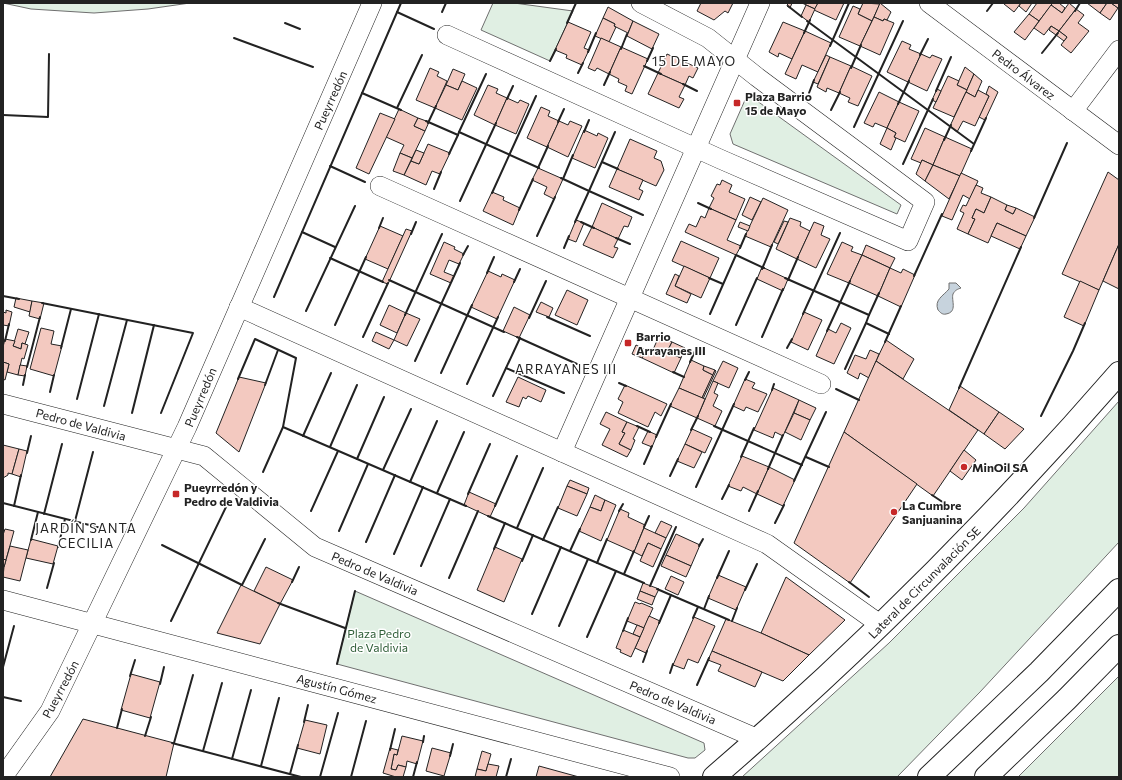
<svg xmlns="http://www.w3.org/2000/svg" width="1122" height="780" viewBox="0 0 1122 780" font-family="Commissioner,sans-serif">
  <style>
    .green { fill: #e0efe3; stroke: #6f6f6f }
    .water { fill: #c7d3dd; stroke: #6f6f6f }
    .building { fill: #f3c9c0; stroke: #222 }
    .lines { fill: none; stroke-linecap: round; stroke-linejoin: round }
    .minor-casing { stroke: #222; stroke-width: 20 }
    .tertiary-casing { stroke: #222; stroke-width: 24 }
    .motorway-casing { stroke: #222; stroke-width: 24 }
    .minor { stroke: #fff; stroke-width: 19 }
    .tertiary { stroke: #fff; stroke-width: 22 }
    .motorway { stroke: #fff; stroke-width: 22 }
    .wall { stroke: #222; stroke-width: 2 }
    .poi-dot { fill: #c62828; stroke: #fff; stroke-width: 1.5 }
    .labels { text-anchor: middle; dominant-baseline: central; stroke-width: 3; stroke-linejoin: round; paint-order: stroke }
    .street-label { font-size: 12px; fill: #222; stroke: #fff }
    .poi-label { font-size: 12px; font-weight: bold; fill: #222; stroke: #fff; text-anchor: start }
    .park-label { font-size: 12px; fill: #2f5e38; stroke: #fff }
    .neighbourhood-label { font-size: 13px; letter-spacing: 1px; fill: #222; stroke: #fff }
  </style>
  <rect width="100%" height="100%" fill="#fff"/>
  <g class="green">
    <polygon points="3,3 190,3 148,9 94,13 31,9"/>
    <polygon points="493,3 514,3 573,11 550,61 481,30"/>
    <polygon points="753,98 901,205 897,214 733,144 730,134 745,100"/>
    <polygon points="1119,401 1119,542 980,692 897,777 742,777 889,643 1024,508"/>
    <polygon points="355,591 704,743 705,750 695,758 688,758 337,664"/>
    <polygon points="1119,676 1119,777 1018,777"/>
  </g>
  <path class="water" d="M949,283H956L961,288C958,289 955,290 953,294C951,300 958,312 946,314C942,315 940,312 938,310C934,300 943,296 949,289Z"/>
  <g class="building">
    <polygon points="701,3 733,3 728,13 725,11 714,20 697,11"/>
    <polygon points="788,3 792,3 790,8 787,6"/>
    <polygon points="802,3 818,3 815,9"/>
    <polygon points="818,3 844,3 836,20 814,10"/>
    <polygon points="863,3 880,4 872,21 858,14"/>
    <polygon points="880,3 891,12 887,20 884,19 883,21 874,17"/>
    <polygon points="1005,3 1021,3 1014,12 1004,4"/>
    <polygon points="1021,3 1032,3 1026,12 1019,6"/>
    <polygon points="1037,3 1053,3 1039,21 1029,14"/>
    <polygon points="1053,3 1059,3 1065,8 1062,13 1051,5"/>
    <polygon points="1069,3 1076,9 1059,31 1051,26 1044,35 1034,28 1051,5 1062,13"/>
    <polygon points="1087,3 1107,3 1100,13"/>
    <polygon points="1107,3 1111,3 1118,8 1110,20 1100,13"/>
    <polygon points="1111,3 1119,3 1119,7 1118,8"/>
    <polygon points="806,5 815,9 809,22 801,16"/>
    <polygon points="853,6 860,9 858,14 872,21 860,46 839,37"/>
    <polygon points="608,7 633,21 628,33 614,26 615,24 603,18"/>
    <polygon points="1076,9 1084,15 1078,23 1089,31 1071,53 1061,45 1067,37 1059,31"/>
    <polygon points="1029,14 1039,21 1025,40 1014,32"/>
    <polygon points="874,17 883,21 884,19 894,23 880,55 860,46"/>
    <polygon points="603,18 615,24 614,26 616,27 609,42 595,36"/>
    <polygon points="633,21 659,34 652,49 627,36"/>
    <polygon points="568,22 591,32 584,48 589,50 582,65 566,58 567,55 555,50"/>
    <polygon points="783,22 805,31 792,59 779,53 778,57 769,52"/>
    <polygon points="1051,26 1059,31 1056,35 1049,30"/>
    <polygon points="805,31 831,43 818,72 802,65 796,79 785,74"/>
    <polygon points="1059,31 1067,37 1064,41 1056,35"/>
    <polygon points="601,38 621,47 609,74 597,68 595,71 588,68"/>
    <polygon points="902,41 911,45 909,49 921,54 908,82 887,72"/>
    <polygon points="621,47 648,59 632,94 625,91 627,86 618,82 619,79 609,74"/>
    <polygon points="667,54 698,68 693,78 689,76 685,85 658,73"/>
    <polygon points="921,54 930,58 932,55 942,59 927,91 908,82"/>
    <polygon points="826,55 830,57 818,84 813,82"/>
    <polygon points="830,57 851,66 839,93 827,88 826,92 817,87"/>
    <polygon points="851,66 872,76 858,106 848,102 850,98 839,93"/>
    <polygon points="965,67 974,74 967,90 957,85"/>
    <polygon points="430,68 439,72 437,76 447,81 435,108 416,100"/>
    <polygon points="453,69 465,74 458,90 446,85"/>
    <polygon points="658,73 685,85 679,97 684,99 679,108 648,94"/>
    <polygon points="974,74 982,81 975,97 966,92"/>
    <polygon points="948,76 959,81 957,85 967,90 954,117 933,108"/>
    <polygon points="462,81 477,88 462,120 435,108 446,85 458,90"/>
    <polygon points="488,85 498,89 496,93 507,98 495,125 474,115"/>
    <polygon points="989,86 998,92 985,120 979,117 989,96 986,94"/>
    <polygon points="937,89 941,91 936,102 932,100"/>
    <polygon points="978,90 989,96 975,126 963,121 957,132 950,126 966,92 975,97"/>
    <polygon points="879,92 899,102 887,128 875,123 873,127 864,123"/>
    <polygon points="507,98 518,103 520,100 529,104 516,134 495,125"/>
    <polygon points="899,102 919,111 905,142 894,137 896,133 887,128"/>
    <polygon points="541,107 550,111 548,116 559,121 547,147 527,138"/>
    <polygon points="399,109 418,118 414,126 425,131 412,158 400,153 404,145 386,137"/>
    <polygon points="380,113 395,119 369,174 356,168"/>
    <polygon points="418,118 429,122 425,131 414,126"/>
    <polygon points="559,121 568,125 570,121 582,126 568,157 547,147"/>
    <polygon points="887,128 896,133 894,137 896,138 891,150 880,144"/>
    <polygon points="925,128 945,137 933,165 922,160 921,163 911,159"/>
    <polygon points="584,130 597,136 598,133 608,138 595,168 572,158"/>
    <polygon points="945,137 972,149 960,176 933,165"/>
    <polygon points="630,139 657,151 654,158 661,161 664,170 656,186 617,169"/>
    <polygon points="428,144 450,153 440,174 432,171 426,185 404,175 411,161 419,164"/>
    <polygon points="416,150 424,153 419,164 411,161"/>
    <polygon points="400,153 412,158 404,175 393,171"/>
    <polygon points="922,160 933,165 925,181 916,174"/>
    <polygon points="933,165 960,176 949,199 925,181"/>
    <polygon points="538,168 563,179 554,199 544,194 547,187 532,180"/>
    <polygon points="617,169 643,180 639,189 643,191 639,200 609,187"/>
    <polygon points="1108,172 1119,180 1119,244 1099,290 1062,274"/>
    <polygon points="961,173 978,181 970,199 963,195 952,220 942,216"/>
    <polygon points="722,180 732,185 729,192 745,199 736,220 709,208 714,198 711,196 717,184 720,185"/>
    <polygon points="976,185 983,188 981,193 991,197 984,213 976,209 972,218 975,219 968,234 957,229 964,213 960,211 963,205 966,206"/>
    <polygon points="492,192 504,197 503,200 520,208 513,225 483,211"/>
    <polygon points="750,197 761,202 752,220 742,215"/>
    <polygon points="991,197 1007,205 1005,210 1013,214 1016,208 1035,217 1026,236 997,223 988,243 968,234 975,219 972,218 976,209 984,213"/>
    <polygon points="763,198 788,210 771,247 745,236"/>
    <polygon points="602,203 632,217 628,227 624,226 618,239 592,227"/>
    <polygon points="1007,205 1016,208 1013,214 1005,210"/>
    <polygon points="709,208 736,220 727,240 741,246 736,255 685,232 689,224 696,227 701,216 705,218"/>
    <polygon points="790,218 801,222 800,226 810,231 797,259 776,249"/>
    <polygon points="576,220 584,223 576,242 568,239"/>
    <polygon points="784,221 788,222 778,244 774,242"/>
    <polygon points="740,222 750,226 748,231 738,227"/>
    <polygon points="814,222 824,226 821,235 830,239 816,268 797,259"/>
    <polygon points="997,223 1026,236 1020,249 991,236"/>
    <polygon points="380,226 403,236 388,269 365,259"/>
    <polygon points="592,227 618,239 614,247 618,248 613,258 583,245"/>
    <polygon points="406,229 412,231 388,284 382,282"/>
    <polygon points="681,241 719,258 710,278 672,261"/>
    <polygon points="444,242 455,247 454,249 464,254 459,264 449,260 444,272 454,276 451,283 430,274"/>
    <polygon points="842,242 853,247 851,251 862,255 849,283 827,274"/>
    <polygon points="1119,244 1119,289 1103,281"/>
    <polygon points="866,245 895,258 890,268 862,255"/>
    <polygon points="862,255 890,268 878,296 849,283"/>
    <polygon points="684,266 710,278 701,298 675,286"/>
    <polygon points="762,267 788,279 783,291 757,279"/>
    <polygon points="890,268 901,273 903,269 915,275 901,307 878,296"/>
    <polygon points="488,271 501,277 502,274 515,280 497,319 471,307"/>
    <polygon points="675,274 679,276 675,286 691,294 687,303 666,294"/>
    <polygon points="1080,281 1099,290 1084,326 1064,317"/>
    <polygon points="567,290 588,300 577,325 555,315"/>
    <polygon points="16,298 32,301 30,312 14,307"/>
    <polygon points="32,301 44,303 40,319 29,316"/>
    <polygon points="541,302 553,308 549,317 536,312"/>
    <polygon points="389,305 406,313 397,333 380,325"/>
    <polygon points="514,307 530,315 519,338 503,331"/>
    <polygon points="6,310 12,312 9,326 3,325 3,312 6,313"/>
    <polygon points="804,312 822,320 808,350 791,342"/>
    <polygon points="406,313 420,319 407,346 394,340"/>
    <polygon points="841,323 851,328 834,364 816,356 828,329 836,333"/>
    <polygon points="41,328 54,331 51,344 62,346 54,376 30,369"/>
    <polygon points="18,329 29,332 25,344 22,343 21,349 13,346"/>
    <polygon points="376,332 394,340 389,349 372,341"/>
    <polygon points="659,336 672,342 667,352 681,358 674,373 642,358 646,350 652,352"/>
    <polygon points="5,339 15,341 13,346 21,349 22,343 28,345 24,359 22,358 18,375 7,372 9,364 3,362 3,347"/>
    <polygon points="886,340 914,359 903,379 876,361"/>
    <polygon points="672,342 685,348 681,358 667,352"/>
    <polygon points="636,345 646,350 642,358 632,354"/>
    <polygon points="870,350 879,354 869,378 860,373 858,379 847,373 855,355 866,359"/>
    <polygon points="691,360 704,366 703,370 713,375 702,398 679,388"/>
    <polygon points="723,361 738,368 729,388 713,381"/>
    <polygon points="876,361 978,430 933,496 844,432"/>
    <polygon points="3,362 9,364 5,380 3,379"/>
    <polygon points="20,365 27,366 25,376 18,375"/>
    <polygon points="704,366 715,370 713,375 703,370"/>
    <polygon points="715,370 716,371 703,399 702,398"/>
    <polygon points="239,377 266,383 239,452 216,433"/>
    <polygon points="518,377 546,390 541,402 528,396 526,399 523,397 519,407 506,402"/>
    <polygon points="745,379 755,383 752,388 767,394 758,412 746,407 744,411 733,406"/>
    <polygon points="713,381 718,383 714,393 718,395 713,406 722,411 715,426 697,418"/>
    <polygon points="625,385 667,404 661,416 655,412 648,427 618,413 623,402 618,399"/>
    <polygon points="960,386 999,412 984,434 949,410"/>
    <polygon points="679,388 705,399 697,418 670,406"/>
    <polygon points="773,388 799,400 783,436 775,432 773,438 754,430"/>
    <polygon points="799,400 816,408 810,420 794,413"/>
    <polygon points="606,412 627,422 622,432 625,433 619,444 631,450 627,457 602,445 610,429 600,424"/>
    <polygon points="999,412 1024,429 1005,449 984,434"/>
    <polygon points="794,413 810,420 801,440 785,432"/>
    <polygon points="627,422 639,427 633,439 635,440 631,450 619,444 625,433 622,432"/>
    <polygon points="692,429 712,438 705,453 685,444"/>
    <polygon points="648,431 657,435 652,447 642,443"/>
    <polygon points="844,432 917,484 850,583 794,543"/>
    <polygon points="685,444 702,452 694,468 677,461"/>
    <polygon points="3,445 19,449 12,474 8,473 8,475 3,478"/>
    <polygon points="19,449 27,451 21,477 12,474"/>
    <polygon points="964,450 976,460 962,480 950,471"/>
    <polygon points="742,456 769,467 757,494 743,487 741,491 728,486"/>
    <polygon points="769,467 795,480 783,506 757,494"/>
    <polygon points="570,480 589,488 587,494 567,486"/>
    <polygon points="567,486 587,494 577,516 558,508"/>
    <polygon points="469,492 496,504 490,517 464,505"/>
    <polygon points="595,495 605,500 601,511 590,507"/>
    <polygon points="605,500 616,505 601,541 579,531 590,507 601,511"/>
    <polygon points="620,509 629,513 628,517 645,525 634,552 607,540"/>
    <polygon points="661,521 672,526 666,538 655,533"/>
    <polygon points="644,528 666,538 661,549 648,543 642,556 634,552"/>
    <polygon points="5,529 14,531 6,560 3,559 3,535"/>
    <polygon points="676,534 700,545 691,566 666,555"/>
    <polygon points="31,539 58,546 53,564 26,558"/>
    <polygon points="648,543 661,549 653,567 640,561"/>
    <polygon points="10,546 28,550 20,581 3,577 4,567"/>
    <polygon points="495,547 522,559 504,602 477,590"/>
    <polygon points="666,555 691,566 686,577 661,566"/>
    <polygon points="3,559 6,560 4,567 3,567"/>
    <polygon points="266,567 293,580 280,604 254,591"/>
    <polygon points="718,575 746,587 736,610 708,598"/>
    <polygon points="671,576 684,582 678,595 665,589"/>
    <polygon points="786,577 845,620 809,655 761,633"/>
    <polygon points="643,583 659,589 655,597 640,591"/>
    <polygon points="241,585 280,604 260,644 217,633"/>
    <polygon points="640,591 655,597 652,605 637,599"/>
    <polygon points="635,602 640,604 641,603 653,608 644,628 627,621"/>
    <polygon points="649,616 660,621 646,653 635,648"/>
    <polygon points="694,617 715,626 698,663 688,659 684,669 673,665"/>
    <polygon points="726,619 761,633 809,655 783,681 712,651"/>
    <polygon points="637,625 644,628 640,637 633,634"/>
    <polygon points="623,630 640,637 631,657 620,652 621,650 616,648"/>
    <polygon points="712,651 762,672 755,687 718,671 721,665 708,660"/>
    <polygon points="131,674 160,682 150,718 121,710"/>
    <polygon points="83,719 174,743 166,777 50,777"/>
    <polygon points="305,720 327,725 320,754 297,748"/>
    <polygon points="402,736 423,741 417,764 407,761 406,767 398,765 396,770 391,769 394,754 397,755"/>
    <polygon points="390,748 398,750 397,755 394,754 391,769 396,770 398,765 406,767 403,777 396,777 383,773"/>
    <polygon points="432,748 451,753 444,776 426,771"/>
    <polygon points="482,751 491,754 486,771 477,769"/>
    <polygon points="488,764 499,766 496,777 475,777 477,769 486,771"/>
    <polygon points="539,766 579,777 536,777"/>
  </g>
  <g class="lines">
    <defs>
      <g id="minor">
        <polyline points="929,3 1119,145"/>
        <polyline points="447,35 720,159 908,241 925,202 757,77 708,38 641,3"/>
        <polyline points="1073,111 1119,50"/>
        <polyline points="380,186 821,384"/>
        <polyline points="239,307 767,544 881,625"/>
        <polyline points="3,404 204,456 315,547 758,739"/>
        <polyline points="562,452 760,3"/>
        <polyline points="3,600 670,777"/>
        <polyline points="3,777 50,711 187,427 372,3"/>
      </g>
      <path id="tertiary" d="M714,777C859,652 994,517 1119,373"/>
      <g id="motorway">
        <polyline points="929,777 1039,672 1119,590"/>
        <polyline points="986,777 1067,699 1119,646"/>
      </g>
    </defs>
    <use href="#minor" class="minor-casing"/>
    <use href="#tertiary" class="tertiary-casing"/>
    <use href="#motorway" class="motorway-casing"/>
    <use href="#minor" class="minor"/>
    <use href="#tertiary" class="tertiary"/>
    <use href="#motorway" class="motorway"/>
    <g class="wall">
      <polyline points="788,6 802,17"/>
      <polyline points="987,11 993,3"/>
      <polyline points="1075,11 1080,3"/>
      <polyline points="397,12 434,29"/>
      <polyline points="442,12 446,3"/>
      <polyline points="807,21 974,144"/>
      <polyline points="285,23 300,29"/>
      <polyline points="567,23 576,3"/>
      <polyline points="804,33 810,20"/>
      <polyline points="234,38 313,67"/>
      <polyline points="830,46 849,3"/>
      <polyline points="621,49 627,34"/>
      <polyline points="588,52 596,33"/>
      <polyline points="1042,53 1058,33"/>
      <polyline points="920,55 928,39"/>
      <polyline points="550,61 556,49"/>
      <polyline points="647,61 653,48"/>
      <polyline points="644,66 661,74"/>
      <polyline points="851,68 861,45"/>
      <polyline points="578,73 583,63"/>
      <polyline points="683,84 697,91"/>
      <polyline points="604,85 610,72"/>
      <polyline points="936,91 951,57"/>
      <polyline points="362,93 401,110"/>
      <polyline points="809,93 814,80"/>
      <polyline points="507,99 513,86"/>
      <polyline points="898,104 909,81"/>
      <polyline points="397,108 422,55"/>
      <polyline points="831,110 840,92"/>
      <polyline points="3,115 48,117 49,54"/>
      <polyline points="426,121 458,135 459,132 539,168"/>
      <polyline points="558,122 564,109"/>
      <polyline points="428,123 436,106"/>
      <polyline points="854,127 903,21"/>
      <polyline points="459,132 486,74"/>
      <polyline points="584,132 589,120"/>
      <polyline points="615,132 589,191 643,215"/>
      <polyline points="944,140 951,125"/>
      <polyline points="971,151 986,118"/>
      <polyline points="449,154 458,135"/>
      <polyline points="602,162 618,169"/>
      <polyline points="903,164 933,99"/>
      <polyline points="330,166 365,182"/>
      <polyline points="538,168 548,146"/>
      <polyline points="561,178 589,191 575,222"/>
      <polyline points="563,179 573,155"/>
      <polyline points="434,189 441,172"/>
      <polyline points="492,193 536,96"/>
      <polyline points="460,201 496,123"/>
      <polyline points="698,203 711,209"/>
      <polyline points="519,210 533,179"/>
      <polyline points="1034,218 1067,143"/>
      <polyline points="581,222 594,228"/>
      <polyline points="379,228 383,218"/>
      <polyline points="302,232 335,247"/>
      <polyline points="411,234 416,222"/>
      <polyline points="537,236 555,197"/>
      <polyline points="616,238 630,244"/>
      <polyline points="564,248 569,236"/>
      <polyline points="740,248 746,234"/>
      <polyline points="463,255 468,246"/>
      <polyline points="330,258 383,282"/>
      <polyline points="762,269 772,245"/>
      <polyline points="487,273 494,257"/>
      <polyline points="914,276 942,214"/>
      <polyline points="709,278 723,284"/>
      <polyline points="785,278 869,315 866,323 889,334"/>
      <polyline points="389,280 504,332"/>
      <polyline points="788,280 798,257"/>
      <polyline points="514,282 520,269"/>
      <polyline points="3,296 19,299"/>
      <polyline points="274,297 401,3"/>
      <polyline points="42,303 193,333 161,413"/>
      <polyline points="306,311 355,206"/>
      <polyline points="710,314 736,255 764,268"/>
      <polyline points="803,314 840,233"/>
      <polyline points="405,315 442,234"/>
      <polyline points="869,315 879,293"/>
      <polyline points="547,317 590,336"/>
      <polyline points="529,318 546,281"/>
      <polyline points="335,325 366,257"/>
      <polyline points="736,325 757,278"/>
      <polyline points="827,331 850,281"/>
      <polyline points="363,337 388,283"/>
      <polyline points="517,337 577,364"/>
      <polyline points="762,337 783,289"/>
      <polyline points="5,341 9,324"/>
      <polyline points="885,342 901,306"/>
      <polyline points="61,348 71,309"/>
      <polyline points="787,348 792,339"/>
      <polyline points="415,361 460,263"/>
      <polyline points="690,362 696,349"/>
      <polyline points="27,367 40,317"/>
      <polyline points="506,368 564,393"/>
      <polyline points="845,369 866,323"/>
      <polyline points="673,372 684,377"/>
      <polyline points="441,373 472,305"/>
      <polyline points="238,379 255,339 296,358 283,427 466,506"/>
      <polyline points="745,380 749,372"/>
      <polyline points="619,383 626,386"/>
      <polyline points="467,384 498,317"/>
      <polyline points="23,385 25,375"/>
      <polyline points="265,385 278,350"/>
      <polyline points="959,388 1021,247"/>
      <polyline points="836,389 859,400"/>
      <polyline points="772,390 774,384"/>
      <polyline points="50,392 54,375"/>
      <polyline points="493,396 520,338"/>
      <polyline points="77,399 99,314"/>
      <polyline points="104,406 127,320"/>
      <polyline points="132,413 154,325"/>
      <polyline points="1041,416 1073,351 1085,323"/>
      <polyline points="637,426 650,432"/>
      <polyline points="714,426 802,465"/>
      <polyline points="691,430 698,416"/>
      <polyline points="303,436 331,373"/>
      <polyline points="656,437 671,404"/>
      <polyline points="330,447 357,385"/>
      <polyline points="27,453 31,436"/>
      <polyline points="741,457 754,428"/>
      <polyline points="806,457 829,467"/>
      <polyline points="357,459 384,397"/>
      <polyline points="644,464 652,446"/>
      <polyline points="768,469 783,435"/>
      <polyline points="383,470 411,409"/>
      <polyline points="263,472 283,427"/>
      <polyline points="670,476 678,459"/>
      <polyline points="794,481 826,412"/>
      <polyline points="410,482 437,421"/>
      <polyline points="696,487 734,404"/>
      <polyline points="437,493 464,432"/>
      <polyline points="468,494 490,444"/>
      <polyline points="932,495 953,509"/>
      <polyline points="722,499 729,485"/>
      <polyline points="3,503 105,529"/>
      <polyline points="14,506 21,475"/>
      <polyline points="495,506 517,456"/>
      <polyline points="311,511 338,451"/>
      <polyline points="619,511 623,504"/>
      <polyline points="749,511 758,491"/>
      <polyline points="44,514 62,444"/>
      <polyline points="488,516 644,583"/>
      <polyline points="75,521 93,452"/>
      <polyline points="775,523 784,505"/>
      <polyline points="644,527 649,516"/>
      <polyline points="517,528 543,468"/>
      <polyline points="339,531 368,464"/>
      <polyline points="31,540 38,512"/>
      <polyline points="543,540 558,507"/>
      <polyline points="366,542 395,475"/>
      <polyline points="162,545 242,585"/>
      <polyline points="699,546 703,539"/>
      <polyline points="58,547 65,519"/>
      <polyline points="494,549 505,523"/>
      <polyline points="570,551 580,529"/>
      <polyline points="394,554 423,487"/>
      <polyline points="522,561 533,535"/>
      <polyline points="597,563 607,539"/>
      <polyline points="421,566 450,499"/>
      <polyline points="624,574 634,551"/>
      <polyline points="449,578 478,511"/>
      <polyline points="717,578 729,551"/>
      <polyline points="292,582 299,567"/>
      <polyline points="849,582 869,597"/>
      <polyline points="242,585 265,539"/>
      <polyline points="650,586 676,527"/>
      <polyline points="47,588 54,563"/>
      <polyline points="657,589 729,620"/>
      <polyline points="745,590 757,564"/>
      <polyline points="278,603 345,628"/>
      <polyline points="704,609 709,596"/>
      <polyline points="532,614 561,547"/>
      <polyline points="693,618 698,607"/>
      <polyline points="171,621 226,507"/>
      <polyline points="732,621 737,608"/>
      <polyline points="659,623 671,595"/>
      <polyline points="559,626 588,559"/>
      <polyline points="623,631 628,618"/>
      <polyline points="587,637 616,571"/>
      <polyline points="643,662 647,651"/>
      <polyline points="337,664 355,591"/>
      <polyline points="3,667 14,626"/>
      <polyline points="670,673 673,664"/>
      <polyline points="130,676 135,660"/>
      <polyline points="160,684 164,667"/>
      <polyline points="697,685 709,658"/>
      <polyline points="3,697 21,701"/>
      <polyline points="304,722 308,705"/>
      <polyline points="117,728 122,709"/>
      <polyline points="145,736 151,717"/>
      <polyline points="423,742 424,736"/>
      <polyline points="172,743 301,777"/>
      <polyline points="174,743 193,675"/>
      <polyline points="390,750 395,729"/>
      <polyline points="203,751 222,683"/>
      <polyline points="450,756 453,744"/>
      <polyline points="232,759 251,690"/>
      <polyline points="261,766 279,698"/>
      <polyline points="290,774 298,745"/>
      <polyline points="320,777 338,713"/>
      <polyline points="351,777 366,721"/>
      <polyline points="413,777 417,762"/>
      <polyline points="506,777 511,759"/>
    </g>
  </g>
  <g class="poi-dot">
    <rect x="733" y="99" width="8" height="8" rx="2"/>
    <rect x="624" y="339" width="8" height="8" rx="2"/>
    <circle cx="964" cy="467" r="4"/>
    <rect x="172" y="490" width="8" height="8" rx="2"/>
    <circle cx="894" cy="512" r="4"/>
  </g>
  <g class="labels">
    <g class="street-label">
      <text transform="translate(1024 74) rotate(37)">Pedro Álvarez</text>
      <text transform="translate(330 100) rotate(-66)">Pueyrredón</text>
      <text transform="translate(200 397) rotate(-67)">Pueyrredón</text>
      <text transform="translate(81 424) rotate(15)">Pedro de Valdivia</text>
      <text transform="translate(375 573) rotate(23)">Pedro de Valdivia</text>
      <text transform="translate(924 582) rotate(-45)">Lateral de Circunvalación SE</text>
      <text transform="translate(337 688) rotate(15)">Agustín Gómez</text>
      <text transform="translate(60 689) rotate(-62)">Pueyrredón</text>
      <text transform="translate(673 702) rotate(23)">Pedro de Valdivia</text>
    </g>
    <g class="poi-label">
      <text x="745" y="96">Plaza Barrio<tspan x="745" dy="14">15 de Mayo</tspan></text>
      <text x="636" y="336">Barrio<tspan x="636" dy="14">Arrayanes III</tspan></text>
      <text x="972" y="467">MinOil SA</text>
      <text x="184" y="487">Pueyrredón y<tspan x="184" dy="14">Pedro de Valdivia</tspan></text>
      <text x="902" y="505">La Cumbre<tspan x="902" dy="14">Sanjuanina</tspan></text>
    </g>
    <g class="park-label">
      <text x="379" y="633">Plaza Pedro<tspan x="379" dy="14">de Valdivia</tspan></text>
    </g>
    <g class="neighbourhood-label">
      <text x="694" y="61">15 DE MAYO</text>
      <text x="566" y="369">ARRAYANES III</text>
      <text x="86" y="528">JARDÍN SANTA<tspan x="86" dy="15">CECILIA</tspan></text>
    </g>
  </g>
  <rect width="1122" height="780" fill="none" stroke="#222222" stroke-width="8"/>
</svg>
